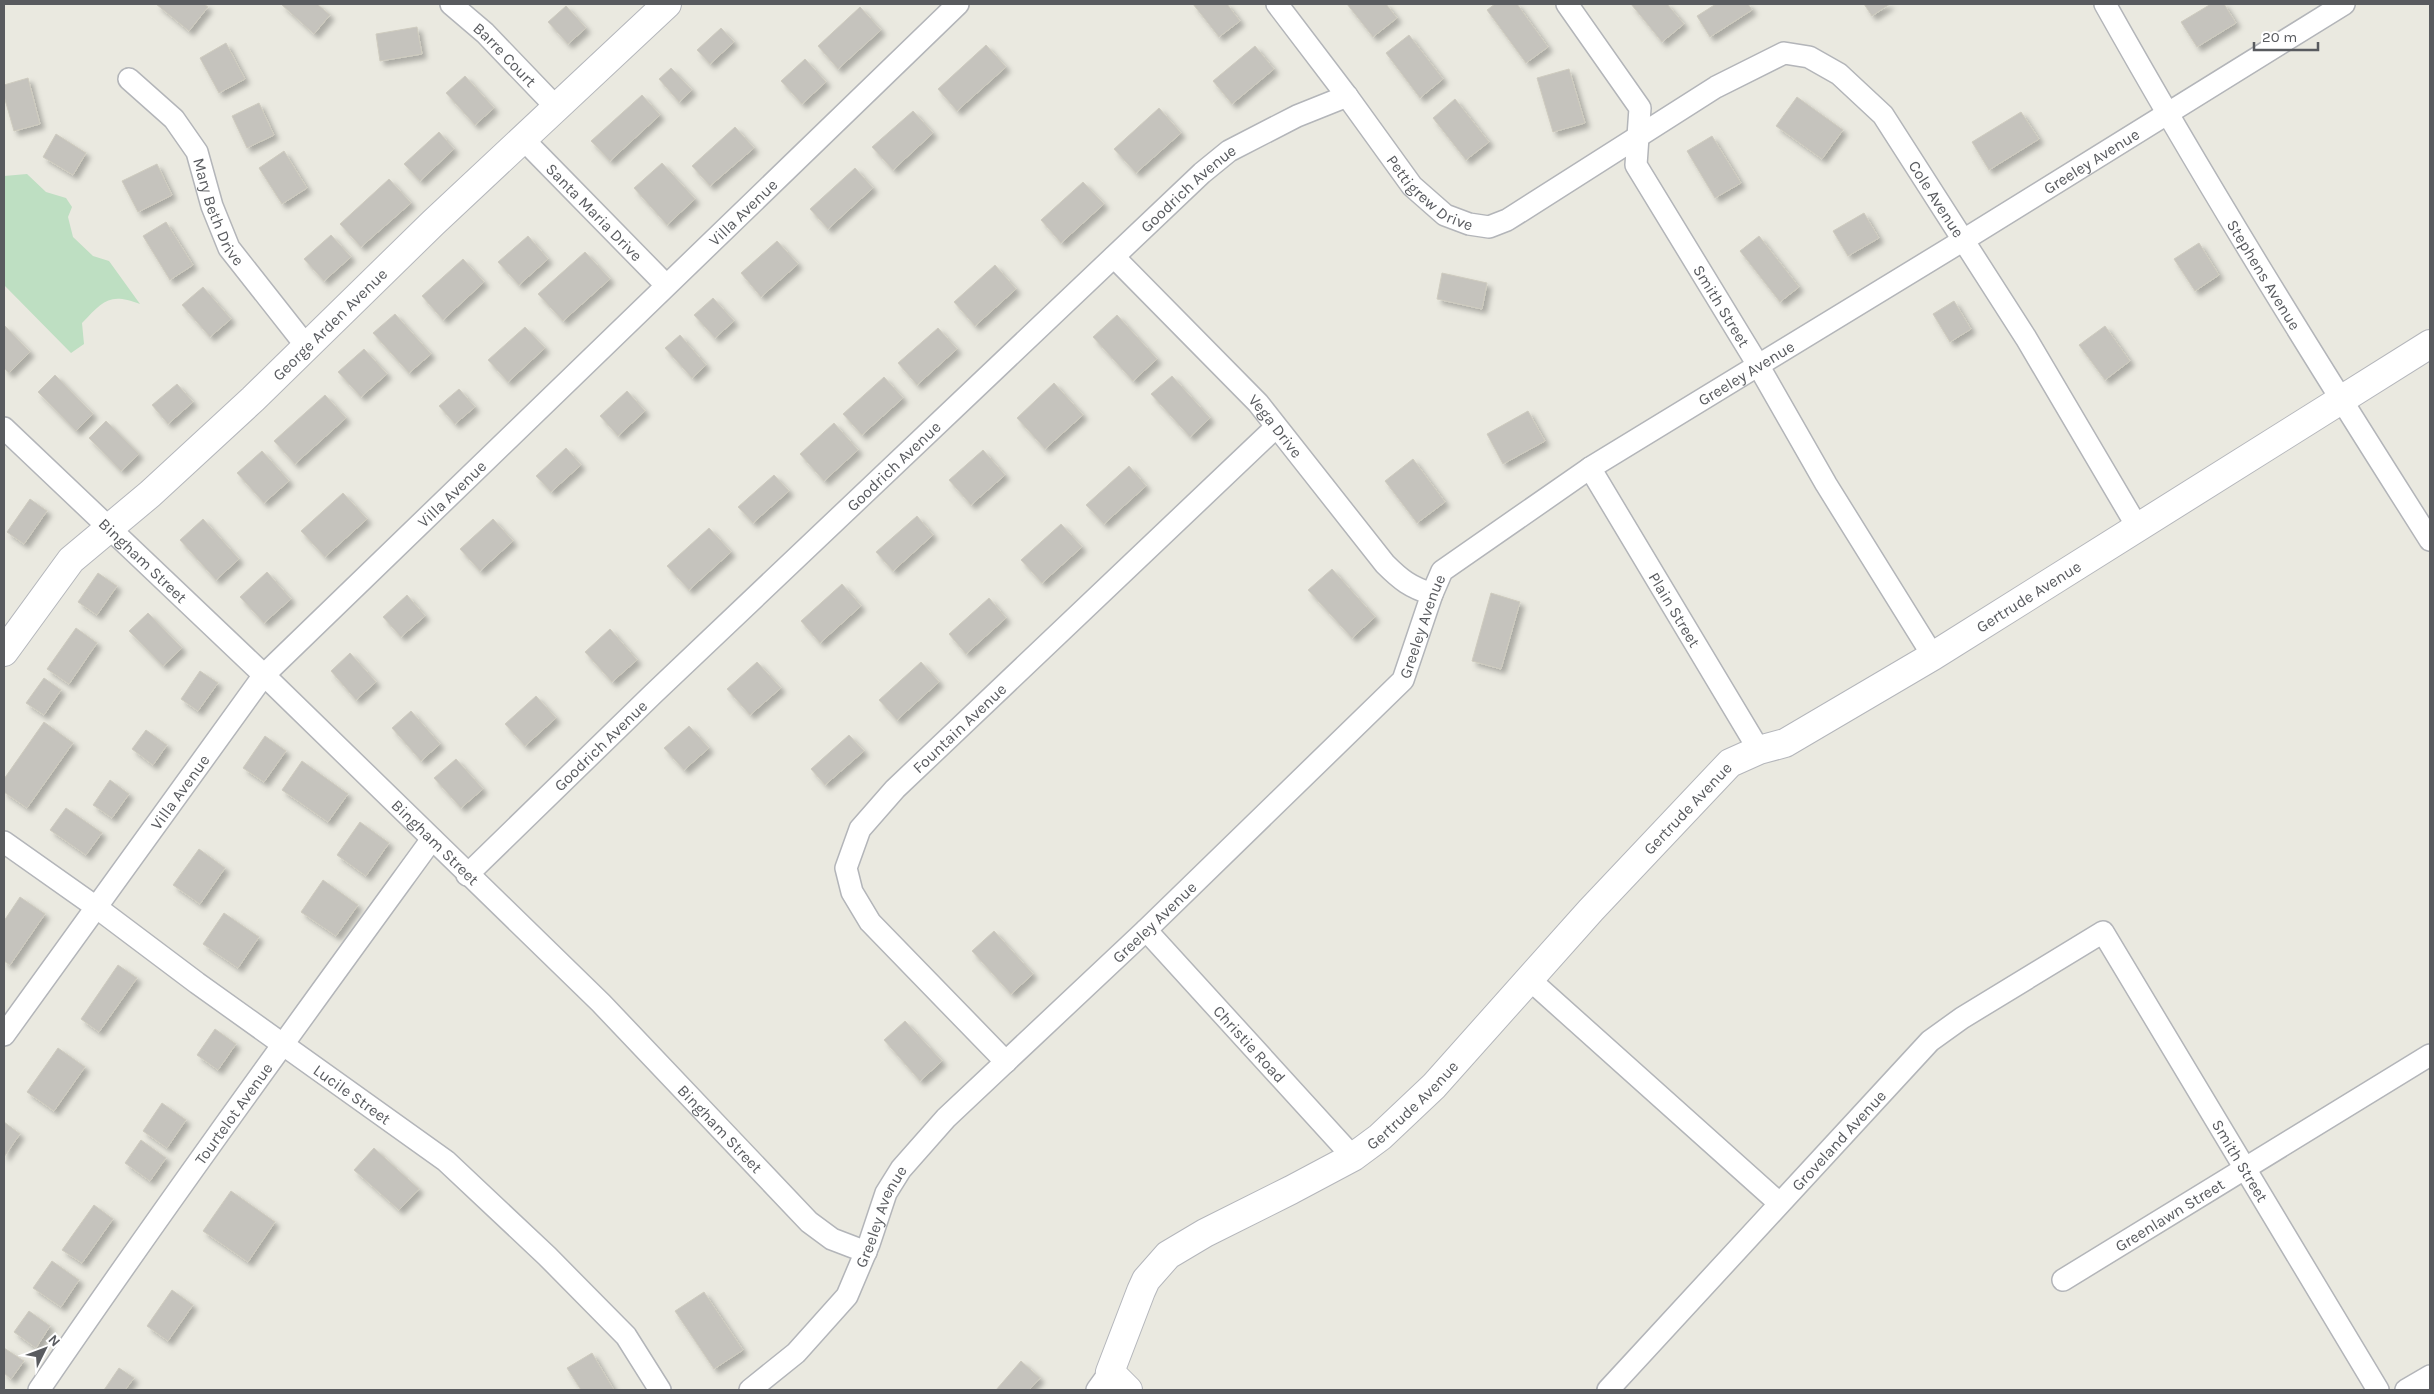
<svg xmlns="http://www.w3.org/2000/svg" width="2434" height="1394" viewBox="0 0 2434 1394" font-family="Karla,sans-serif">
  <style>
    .green { fill: #bedfc2 }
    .building { fill: #c5c3bd; stroke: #cecbbf; filter: url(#shadow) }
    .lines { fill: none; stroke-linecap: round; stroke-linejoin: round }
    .street-casing { stroke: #b3b5b9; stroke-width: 24 }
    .secondary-casing { stroke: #b4b6bb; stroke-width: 30 }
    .street { stroke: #fff; stroke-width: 21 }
    .secondary { stroke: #fff; stroke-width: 28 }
    .labels { text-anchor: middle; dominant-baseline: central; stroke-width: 4; stroke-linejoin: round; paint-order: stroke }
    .street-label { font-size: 16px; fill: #595b5f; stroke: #fff }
  </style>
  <defs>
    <filter id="shadow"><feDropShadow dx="4.5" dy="4.5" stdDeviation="2.5" flood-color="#0004"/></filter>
  </defs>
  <rect width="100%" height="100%" fill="#eae9e0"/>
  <path class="green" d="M27,174L46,192L66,198L72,207L68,217L73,237L93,256L109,261L140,304C109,292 103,301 82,323L84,344L71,353L4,285V176Z"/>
  <g class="building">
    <polygon points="156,4 204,4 208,7 189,31"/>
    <polygon points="281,4 317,4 330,15 314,34"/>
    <polygon points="1193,4 1227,4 1240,21 1219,37"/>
    <polygon points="1347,4 1386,4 1397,18 1373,37"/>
    <polygon points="1495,4 1517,4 1548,47 1526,63 1487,10"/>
    <polygon points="1631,4 1667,4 1684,24 1662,42"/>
    <polygon points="1716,4 1748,4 1752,10 1710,37 1697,16"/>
    <polygon points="1864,4 1890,4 1872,16"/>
    <polygon points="2211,4 2224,4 2236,23 2197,47 2181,22"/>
    <polygon points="566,6 586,28 568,44 548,22"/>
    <polygon points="860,7 881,30 838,69 818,46"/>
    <polygon points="417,27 422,54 380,61 376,34"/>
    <polygon points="721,28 734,42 710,64 697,50"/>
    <polygon points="1409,35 1443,79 1420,98 1386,53"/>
    <polygon points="226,43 245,79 219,93 200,58"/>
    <polygon points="986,45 1006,67 957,111 938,89"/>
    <polygon points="1255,46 1274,69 1232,104 1213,81"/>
    <polygon points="805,59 826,82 802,104 781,81"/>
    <polygon points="671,68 692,90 679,102 659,79"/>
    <polygon points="1569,69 1585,123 1553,132 1537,78"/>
    <polygon points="465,76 494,108 475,125 446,93"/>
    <polygon points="28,78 40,124 14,131 4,96 4,85"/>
    <polygon points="642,95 660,115 610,161 591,141"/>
    <polygon points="1797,97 1843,130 1822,159 1776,126"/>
    <polygon points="1455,99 1489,142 1466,160 1433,118"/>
    <polygon points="259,103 274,135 247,148 232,116"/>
    <polygon points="1159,108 1181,133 1136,173 1114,149"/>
    <polygon points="913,111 933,133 893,170 872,147"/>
    <polygon points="2021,112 2039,139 1989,170 1972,142"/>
    <polygon points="735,127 754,148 710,186 692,166"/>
    <polygon points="439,132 454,149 420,181 404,164"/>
    <polygon points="56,134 86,153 73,175 43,157"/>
    <polygon points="1712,136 1741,183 1715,198 1687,151"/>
    <polygon points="284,151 307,188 282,204 259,168"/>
    <polygon points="662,163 695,199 667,225 634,188"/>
    <polygon points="157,164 172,195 138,212 122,181"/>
    <polygon points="855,168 873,188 828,229 810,209"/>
    <polygon points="389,179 411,203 361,247 340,224"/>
    <polygon points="1083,182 1104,204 1061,243 1041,220"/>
    <polygon points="1864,213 1879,238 1848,256 1833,231"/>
    <polygon points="166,222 193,265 170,280 143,236"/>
    <polygon points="331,235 351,257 324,281 304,259"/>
    <polygon points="528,236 548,259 519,285 498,262"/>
    <polygon points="1759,236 1799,287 1780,302 1740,251"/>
    <polygon points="777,241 798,264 761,297 741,273"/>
    <polygon points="2199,243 2219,275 2195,291 2174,259"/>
    <polygon points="585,252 610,279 563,321 538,294"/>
    <polygon points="463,259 484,282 443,320 422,296"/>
    <polygon points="995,265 1016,289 975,326 954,302"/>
    <polygon points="1442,273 1487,283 1482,309 1437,299"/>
    <polygon points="203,287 231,319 210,337 182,305"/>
    <polygon points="713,298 734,321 715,338 694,315"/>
    <polygon points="1954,301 1971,329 1950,342 1933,314"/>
    <polygon points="395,314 431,354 409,373 373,333"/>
    <polygon points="1117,315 1157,359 1133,381 1093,337"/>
    <polygon points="4,325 30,352 9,373 4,368"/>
    <polygon points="2105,326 2130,361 2105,380 2079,345"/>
    <polygon points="525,327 545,348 508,382 488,360"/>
    <polygon points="938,328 957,349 917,385 898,363"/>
    <polygon points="680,335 706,365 692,378 665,348"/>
    <polygon points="364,349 387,374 361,397 338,372"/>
    <polygon points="55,375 93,414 76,431 38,392"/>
    <polygon points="1172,376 1210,418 1190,437 1151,394"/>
    <polygon points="884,377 903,398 862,435 843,414"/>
    <polygon points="1054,383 1083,415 1045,449 1017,418"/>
    <polygon points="177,384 193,402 168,424 152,405"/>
    <polygon points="459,389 475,407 455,424 439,406"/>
    <polygon points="627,391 645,411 618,436 600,416"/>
    <polygon points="325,395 346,418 295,464 274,441"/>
    <polygon points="1528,411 1545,441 1503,464 1487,434"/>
    <polygon points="106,421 139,454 121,471 89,438"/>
    <polygon points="834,423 858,450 824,481 800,454"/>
    <polygon points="566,448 581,465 551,492 536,476"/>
    <polygon points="983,450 1005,475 971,505 949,480"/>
    <polygon points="262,451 289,481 264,503 237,473"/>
    <polygon points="1413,459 1445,502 1417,523 1385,481"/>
    <polygon points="1129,466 1146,486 1104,524 1086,505"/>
    <polygon points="774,475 789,491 753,523 738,507"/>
    <polygon points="343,493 367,519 325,557 301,531"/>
    <polygon points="30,499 47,511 24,544 7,532"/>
    <polygon points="917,516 933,535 893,571 876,552"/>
    <polygon points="203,519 239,559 216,580 180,540"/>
    <polygon points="493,519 513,541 480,571 460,549"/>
    <polygon points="1061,524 1082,547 1042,583 1021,560"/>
    <polygon points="709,528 731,552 689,590 667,566"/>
    <polygon points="1332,569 1375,617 1352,638 1308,590"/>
    <polygon points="267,572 291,599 264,623 240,597"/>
    <polygon points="98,573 117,586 97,615 78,602"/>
    <polygon points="842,584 861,606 820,643 801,621"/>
    <polygon points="1491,593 1520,602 1501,669 1472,661"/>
    <polygon points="407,595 425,616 401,637 383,617"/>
    <polygon points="989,598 1006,618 966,654 949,634"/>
    <polygon points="148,613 182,648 163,666 129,631"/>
    <polygon points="76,628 97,643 69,684 47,669"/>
    <polygon points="610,629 637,660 612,682 585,652"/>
    <polygon points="350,653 376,682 356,700 331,671"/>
    <polygon points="757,662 781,688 750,715 727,689"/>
    <polygon points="921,662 939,682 897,720 879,700"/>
    <polygon points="200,671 218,683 198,711 181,699"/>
    <polygon points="44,678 61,690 44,715 26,703"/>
    <polygon points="536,696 556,718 525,746 505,724"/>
    <polygon points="411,711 440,744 421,761 392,728"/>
    <polygon points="44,722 73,743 27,808 4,792 4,779"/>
    <polygon points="689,726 709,748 684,770 664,748"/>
    <polygon points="146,730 167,745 153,765 132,749"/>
    <polygon points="849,735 864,751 825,785 811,769"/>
    <polygon points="265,736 286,751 264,782 243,768"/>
    <polygon points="456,759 483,789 461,808 434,778"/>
    <polygon points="302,761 348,794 328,822 282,790"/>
    <polygon points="110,780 129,794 112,818 93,805"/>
    <polygon points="66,808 102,833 86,855 50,830"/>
    <polygon points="360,822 389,843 366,876 337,855"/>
    <polygon points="199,849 225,868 200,904 173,885"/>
    <polygon points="323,880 358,905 336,936 301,912"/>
    <polygon points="20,897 45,914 10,965 4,961 4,921"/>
    <polygon points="224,913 259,937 238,968 203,944"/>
    <polygon points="994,931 1033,974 1011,994 972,951"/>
    <polygon points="118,965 137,978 99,1032 81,1019"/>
    <polygon points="905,1021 942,1061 920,1081 884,1040"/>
    <polygon points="215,1029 236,1044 218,1070 197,1055"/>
    <polygon points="58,1048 85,1067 54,1111 27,1092"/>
    <polygon points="162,1103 186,1120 167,1148 143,1131"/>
    <polygon points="4,1122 20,1134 4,1157"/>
    <polygon points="141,1140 166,1158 150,1181 125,1163"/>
    <polygon points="374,1148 419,1189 399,1210 354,1170"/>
    <polygon points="231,1191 275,1222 248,1262 203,1231"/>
    <polygon points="94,1205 113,1219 82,1263 62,1250"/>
    <polygon points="52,1261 79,1280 61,1307 33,1288"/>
    <polygon points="172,1290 193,1305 168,1341 147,1326"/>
    <polygon points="704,1292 743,1350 714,1369 675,1311"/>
    <polygon points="29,1311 50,1326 36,1348 14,1332"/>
    <polygon points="4,1348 24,1361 11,1379 4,1373"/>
    <polygon points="592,1353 614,1390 581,1390 567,1368"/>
    <polygon points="1021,1361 1040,1378 1029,1390 996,1390"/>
    <polygon points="119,1368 134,1378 125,1390 104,1390"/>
  </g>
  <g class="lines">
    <defs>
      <g id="street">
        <path id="s1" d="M451,4L485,33L556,107"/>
        <path id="s2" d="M1277,4L1347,96L1412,186L1445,215L1469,224L1489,227L1507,220L1716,87L1784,53L1809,57L1839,74L1883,115L2026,338L2138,528"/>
        <path id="s3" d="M1567,4L1640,108L1636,165L1758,365L1826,484L1933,656"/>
        <path id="s4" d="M2105,4C2207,186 2318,364 2430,540"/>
        <path id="s5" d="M129,79L174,119L197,152L212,206L229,248L307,347"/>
        <path id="s6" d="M523,139L666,285"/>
        <path id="s7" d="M1114,257L1258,403L1385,564C1401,580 1410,587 1432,594"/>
        <path id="s8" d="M4,428L264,675L601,1003L809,1222L832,1239L866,1252"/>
        <path id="s9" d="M1590,468L1759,750"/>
        <path id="s10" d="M4,842L96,907L197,983L446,1161L547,1256L626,1336L660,1390"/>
        <path id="s11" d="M467,875L653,694L1202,173L1229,151L1297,116L1347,96"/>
        <path id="s12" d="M1146,930L1353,1157"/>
        <polyline points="1529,979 1779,1203"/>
        <path id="s13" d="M4,1035L264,675L958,4"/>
        <path id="s14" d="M1006,1062L870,922L852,892L846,868L860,829L895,789L1276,427"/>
        <path id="s15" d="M2063,1280L2430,1055"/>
        <path id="s16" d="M39,1390C166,1204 299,1022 432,839"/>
        <path id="s17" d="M750,1390L796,1353L847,1296L869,1244L886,1193L901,1169L946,1118L1146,930L1403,680L1432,594L1442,571L1590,468L1962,241L2344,4"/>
        <polyline points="1097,1390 1110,1372"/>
        <path id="s18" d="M1608,1390L1930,1041L1962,1018L2103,932L2378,1390"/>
        <polyline points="2406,1390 2430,1376"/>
      </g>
      <g id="secondary">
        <path id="s19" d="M4,652L71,560L150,494L253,399L433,223L667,4"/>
        <path id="s20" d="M1128,1390L1110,1372L1141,1291L1146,1280L1168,1255L1205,1233L1291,1190L1353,1157L1380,1137L1434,1086L1591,910L1730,763L1759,750L1785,743L1933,656L2430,344"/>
      </g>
    </defs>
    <use href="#street" class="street-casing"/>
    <use href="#secondary" class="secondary-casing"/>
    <use href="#street" class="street"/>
    <use href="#secondary" class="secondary"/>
  </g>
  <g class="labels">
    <g class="street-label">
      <text stroke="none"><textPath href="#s1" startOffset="74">Barre Court</textPath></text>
      <text stroke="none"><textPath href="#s17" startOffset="1859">Greeley Avenue</textPath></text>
      <text stroke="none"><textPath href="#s2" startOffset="245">Pettigrew Drive</textPath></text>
      <text stroke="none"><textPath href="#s11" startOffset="996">Goodrich Avenue</textPath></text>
      <text stroke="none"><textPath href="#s2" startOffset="879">Cole Avenue</textPath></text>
      <text stroke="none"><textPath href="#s5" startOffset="164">Mary Beth Drive</textPath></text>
      <text stroke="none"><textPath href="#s6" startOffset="102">Santa Maria Drive</textPath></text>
      <text stroke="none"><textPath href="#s13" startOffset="1110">Villa Avenue</textPath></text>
      <text stroke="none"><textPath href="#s4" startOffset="314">Stephens Avenue</textPath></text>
      <text stroke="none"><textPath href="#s3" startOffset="349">Smith Street</textPath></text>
      <text stroke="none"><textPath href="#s19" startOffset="464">George Arden Avenue</textPath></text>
      <text stroke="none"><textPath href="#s17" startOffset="1454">Greeley Avenue</textPath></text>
      <text stroke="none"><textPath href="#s7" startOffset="234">Vega Drive</textPath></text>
      <text stroke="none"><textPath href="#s11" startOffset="591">Goodrich Avenue</textPath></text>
      <text stroke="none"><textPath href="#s13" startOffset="705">Villa Avenue</textPath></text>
      <text stroke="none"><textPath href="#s8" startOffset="192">Bingham Street</textPath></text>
      <text stroke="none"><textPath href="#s20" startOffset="1256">Gertrude Avenue</textPath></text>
      <text stroke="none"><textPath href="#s9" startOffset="165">Plain Street</textPath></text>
      <text stroke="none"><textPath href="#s17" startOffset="1032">Greeley Avenue</textPath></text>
      <text stroke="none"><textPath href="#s14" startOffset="438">Fountain Avenue</textPath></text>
      <text stroke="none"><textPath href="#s11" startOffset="186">Goodrich Avenue</textPath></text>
      <text stroke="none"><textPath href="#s13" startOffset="300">Villa Avenue</textPath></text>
      <text stroke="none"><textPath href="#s20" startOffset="851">Gertrude Avenue</textPath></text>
      <text stroke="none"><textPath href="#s8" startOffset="598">Bingham Street</textPath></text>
      <text stroke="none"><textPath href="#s17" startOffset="628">Greeley Avenue</textPath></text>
      <text stroke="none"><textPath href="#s12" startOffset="154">Christie Road</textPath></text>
      <text stroke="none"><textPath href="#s10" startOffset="430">Lucile Street</textPath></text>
      <text stroke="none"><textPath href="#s20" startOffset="446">Gertrude Avenue</textPath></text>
      <text stroke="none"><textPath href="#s16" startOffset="338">Tourtelot Avenue</textPath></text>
      <text stroke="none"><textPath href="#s8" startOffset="1002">Bingham Street</textPath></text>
      <text stroke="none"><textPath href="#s18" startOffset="340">Groveland Avenue</textPath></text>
      <text stroke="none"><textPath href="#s18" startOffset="946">Smith Street</textPath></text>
      <text stroke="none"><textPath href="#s15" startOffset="125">Greenlawn Street</textPath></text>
      <text stroke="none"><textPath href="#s17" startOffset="222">Greeley Avenue</textPath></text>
    </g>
  </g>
  <rect width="2434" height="1394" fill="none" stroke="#595b5f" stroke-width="10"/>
  <g transform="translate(45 1349) rotate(48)" stroke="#ffffff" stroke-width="4" paint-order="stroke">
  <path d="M0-4L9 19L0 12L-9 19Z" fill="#595b5f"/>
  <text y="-8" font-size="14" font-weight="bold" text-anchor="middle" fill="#595b5f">N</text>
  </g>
  <path d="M2254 42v8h64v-8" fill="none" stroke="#595b5f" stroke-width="2.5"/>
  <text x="2262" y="42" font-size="15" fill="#595b5f" stroke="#ffffff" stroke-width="4" paint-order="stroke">20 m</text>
</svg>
